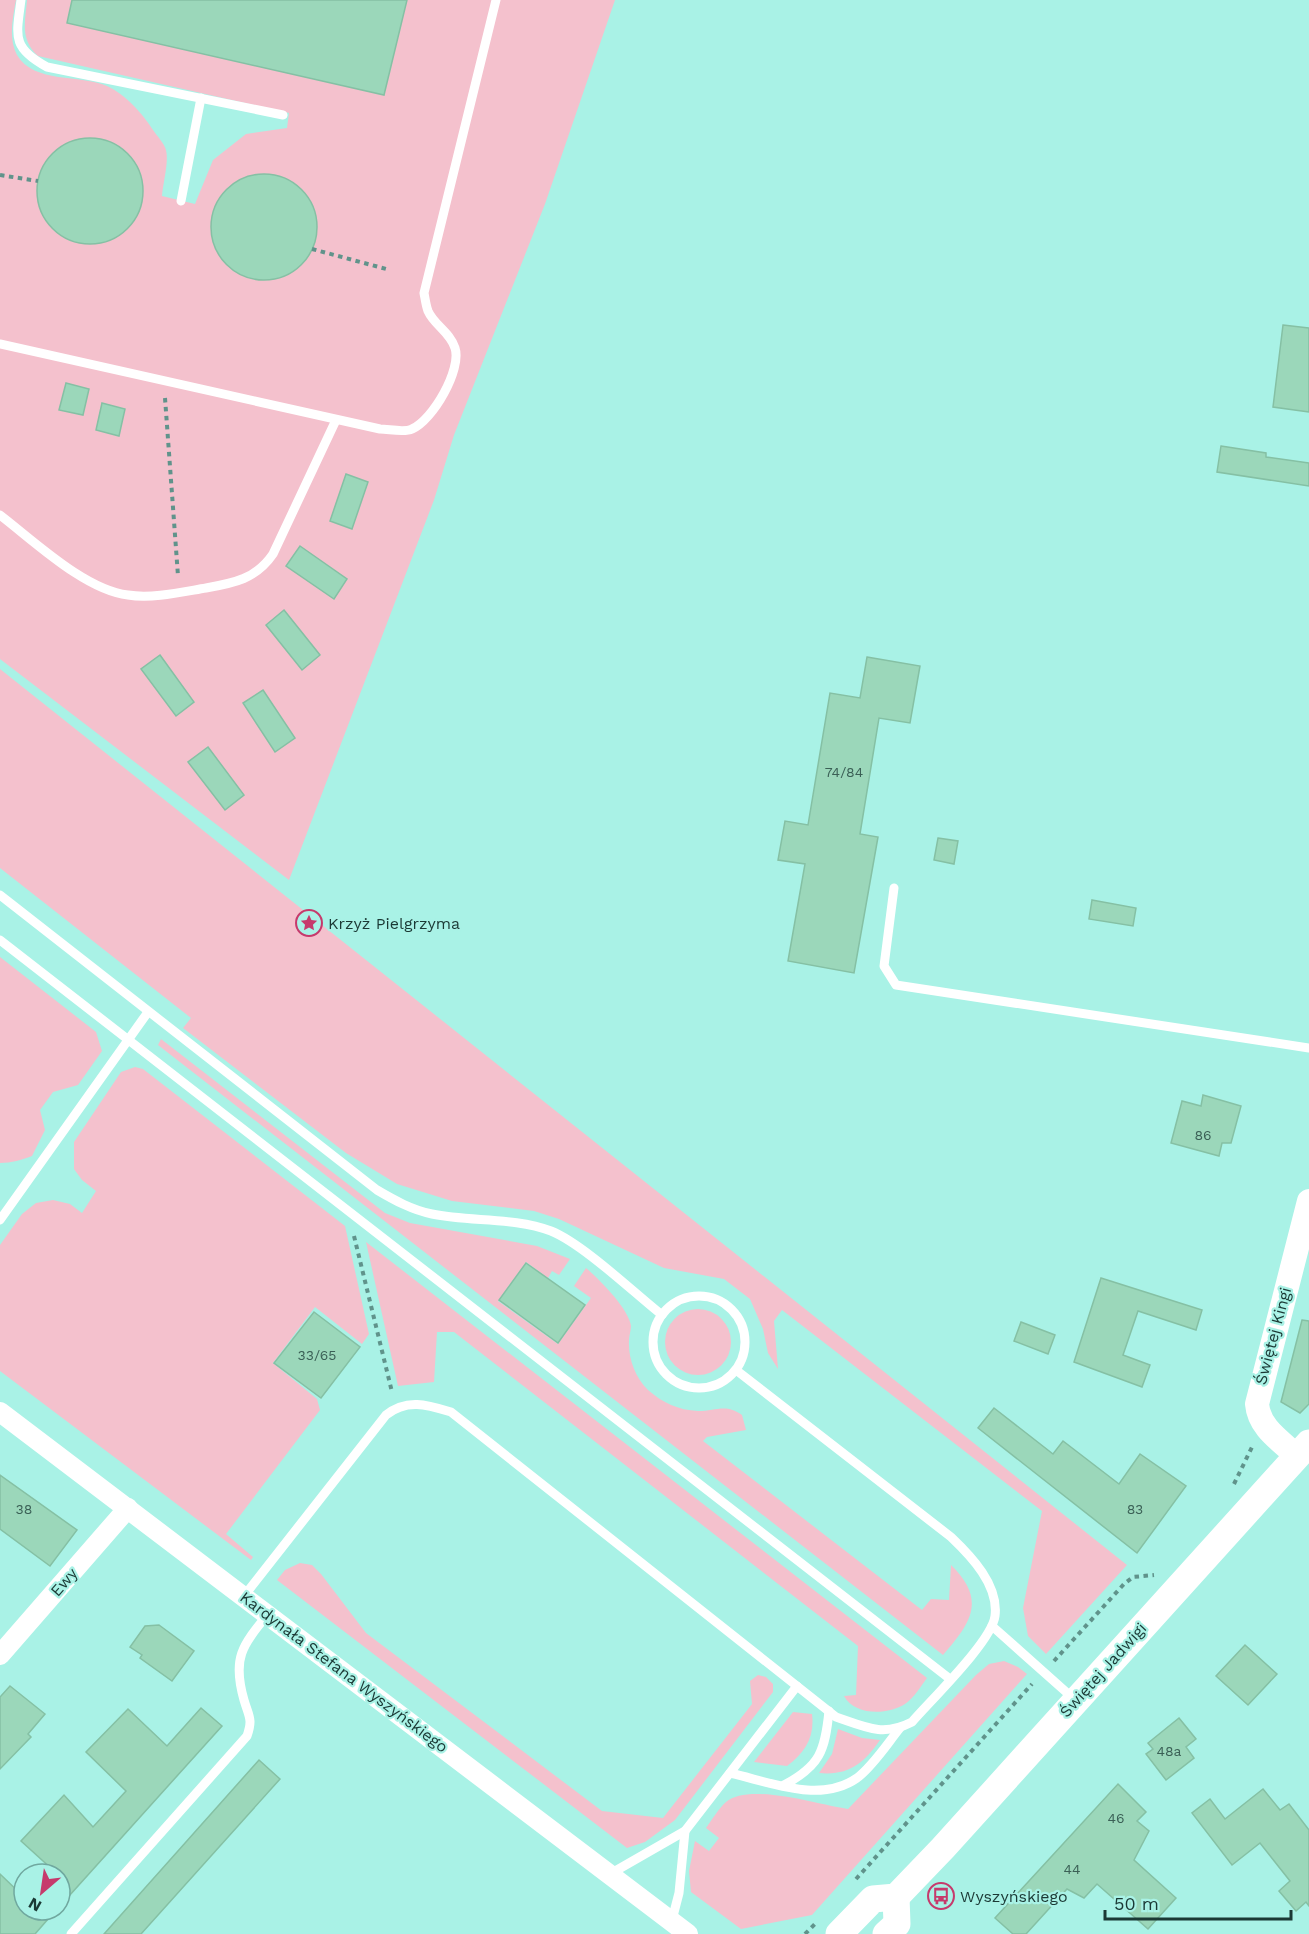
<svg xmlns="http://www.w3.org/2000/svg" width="1309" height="1934" viewBox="0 0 1309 1934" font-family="'Work Sans',sans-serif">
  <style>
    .green { fill: #f4c1cd }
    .building { fill: #9bd7ba; stroke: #85c0a4; stroke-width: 1.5 }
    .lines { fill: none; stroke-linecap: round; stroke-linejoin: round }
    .path { stroke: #60938b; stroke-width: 4; stroke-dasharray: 4.5 4.5; stroke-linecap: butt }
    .service { stroke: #fff; stroke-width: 9 }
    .minor { stroke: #fff; stroke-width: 20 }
    .tertiary { stroke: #fff; stroke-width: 24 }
    .secondary { stroke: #fff; stroke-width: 27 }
    .labels { text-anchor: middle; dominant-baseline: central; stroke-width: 4.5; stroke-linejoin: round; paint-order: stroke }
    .number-label { font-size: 14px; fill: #3b6056 }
    .poi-label { font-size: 16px; fill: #1b3935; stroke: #a9f2e6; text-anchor: start }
    .street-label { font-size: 16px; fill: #1b3935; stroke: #a9f2e6 }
  </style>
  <rect width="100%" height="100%" fill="#a9f2e6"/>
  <g class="green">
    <path d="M0,0H16C13,17 8,38 17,55C34,84 80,74 107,86C125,94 143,114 153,130C157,136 164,143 166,150C169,162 163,183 162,196L195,204L213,160L246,134L287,128L289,113L38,56C20,39 25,23 27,0H615L545,204L454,435L434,500L289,880L0,659Z"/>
    <polygon points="0,669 1127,1565 1046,1654 1028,1636 1023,1608 1042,1511 782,1310 774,1321 778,1369 768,1353 763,1329 750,1299 724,1279 664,1268 559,1219 534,1211 452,1201 397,1184 346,1153 183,1028 191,1018 0,868"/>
    <path d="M0,957L96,1032L102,1051L78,1085L53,1092L40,1110L45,1130L32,1156C21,1160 12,1163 0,1163Z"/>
    <path d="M161,1039L385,1213L410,1223L537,1246L570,1259L559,1275L552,1271L548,1278L526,1262L498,1301L558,1344L591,1298L574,1286L586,1268C599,1279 629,1309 631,1326C631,1330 629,1336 629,1340C628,1358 635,1377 648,1390C663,1403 678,1410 698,1411C716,1411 726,1403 742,1415L746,1430L707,1437L703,1441L922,1610L931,1599L949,1600L951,1565C987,1600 971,1623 943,1655L158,1045Z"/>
    <polygon points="135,1067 143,1069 345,1226 369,1334 362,1344 315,1307 273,1363 317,1399 320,1410 226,1534 253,1557 251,1560 0,1371 0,1245 22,1214 36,1203 53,1200 70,1204 82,1213 96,1191 82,1180 74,1169 74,1142 121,1072"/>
    <path d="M366,1242L927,1678C921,1686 914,1698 905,1704C888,1715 855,1716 844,1696L856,1695L858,1646L454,1332H437L434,1382L398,1386Z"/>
    <circle cx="698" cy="1342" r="33"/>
    <polygon points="300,1563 312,1565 321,1574 366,1633 602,1811 663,1818 752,1704 750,1681 758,1675 766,1677 773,1684 773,1692 675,1820 645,1842 627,1848 277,1580 285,1570"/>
    <path d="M1004,1661L1018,1667L1027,1674L812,1915L741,1929L691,1892L689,1871L695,1841L709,1851L719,1838L706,1828C712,1820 718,1809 726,1802C749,1782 819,1805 848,1809L976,1675L989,1664Z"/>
    <path d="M793,1712L812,1714C815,1737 805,1753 787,1766L754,1762Z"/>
    <path d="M838,1729L862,1738L880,1740C864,1763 849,1776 819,1773L832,1754Z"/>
  </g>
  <g class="building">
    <polygon points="72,0 407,0 384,95 67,23"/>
    <circle cx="90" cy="191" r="53"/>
    <circle cx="264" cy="227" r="53"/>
    <polygon points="1283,325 1309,328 1309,412 1273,407"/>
    <polygon points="66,383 89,389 83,415 59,410"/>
    <polygon points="102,403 125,409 119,436 96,430"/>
    <polygon points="1221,446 1266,453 1266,457 1309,463 1309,486 1217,472"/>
    <polygon points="346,474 368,482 352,529 330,521"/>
    <polygon points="300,546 347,579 334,599 286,566"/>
    <polygon points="284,610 320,655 302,670 266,625"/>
    <polygon points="160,655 194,702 176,716 141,669"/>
    <polygon points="867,657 920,666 910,723 879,718 860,834 878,837 854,973 788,961 805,864 778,860 785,821 808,825 830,693 860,698"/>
    <polygon points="263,690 295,738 275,752 243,703"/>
    <polygon points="208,747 244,795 225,810 188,762"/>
    <polygon points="938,838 958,841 954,864 934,860"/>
    <polygon points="1092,900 1136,908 1133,926 1089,919"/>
    <polygon points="1203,1095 1241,1106 1231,1143 1222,1143 1219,1156 1171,1143 1182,1101 1201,1106"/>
    <polygon points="526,1263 585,1305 558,1343 499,1300"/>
    <polygon points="1101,1278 1202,1310 1196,1330 1138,1311 1123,1355 1150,1365 1142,1387 1074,1362"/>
    <polygon points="314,1312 360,1347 321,1398 274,1363"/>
    <polygon points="1302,1320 1309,1321 1309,1404 1300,1413 1281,1402"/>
    <polygon points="1021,1322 1055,1335 1048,1354 1014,1341"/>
    <polygon points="994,1408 1053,1454 1063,1441 1119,1484 1140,1454 1186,1486 1137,1553 978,1428"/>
    <polygon points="0,1475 77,1530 50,1566 0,1529"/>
    <polygon points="159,1625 194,1651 172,1681 140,1658 142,1655 130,1647 145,1626"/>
    <polygon points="1245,1645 1277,1674 1248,1705 1216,1676"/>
    <polygon points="10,1686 45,1714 28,1734 31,1737 0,1769 0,1697"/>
    <polygon points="201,1708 222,1726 60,1906 60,1874 51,1874 54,1871 21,1841 64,1795 93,1827 126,1791 86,1752 128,1709 167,1746"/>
    <polygon points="1179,1718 1196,1739 1186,1747 1194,1758 1166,1780 1146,1754 1153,1749 1148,1743"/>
    <polygon points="259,1760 280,1779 176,1895 141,1934 104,1934"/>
    <polygon points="1118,1784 1146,1812 1137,1821 1149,1831 1134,1860 1176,1898 1148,1929 1097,1884 1084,1898 1067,1889 1026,1934 1013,1934 995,1918"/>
    <polygon points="1263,1789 1280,1810 1289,1804 1309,1830 1309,1906 1306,1902 1296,1911 1279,1891 1290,1881 1260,1843 1232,1865 1192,1813 1210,1799 1225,1819"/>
    <polygon points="0,1874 24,1897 24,1910 56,1910 35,1934 0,1934"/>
  </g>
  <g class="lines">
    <g class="path">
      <polyline points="0,175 38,181"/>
      <polyline points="312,249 390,270"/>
      <polyline points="165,398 178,576"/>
      <polyline points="354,1236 392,1392"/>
      <polyline points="1234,1484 1253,1445"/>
      <polyline points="1054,1661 1124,1584 1133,1577 1154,1575"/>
      <polyline points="856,1879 1032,1684"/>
      <polyline points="805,1934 815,1924"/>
    </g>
    <g class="service">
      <path d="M21,0C16,37 12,48 47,67L283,115"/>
      <polyline points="181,201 201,98"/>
      <path d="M0,344L380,429C389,429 404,433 412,429C433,420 462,369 455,348C450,332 434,325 428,311C426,306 425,298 424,293L496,0"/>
      <path d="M0,515C34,541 85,590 128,595C152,599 182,592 206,588C234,583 256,579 273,554L336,420"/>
      <polyline points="894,888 884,966 896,985 1309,1048"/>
      <path d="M0,895L377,1190C394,1200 412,1210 432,1214C470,1222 514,1217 551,1231C583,1244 633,1292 662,1315"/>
      <polyline points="0,940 950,1679"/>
      <polyline points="0,1220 148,1012"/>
      <circle cx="699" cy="1342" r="46"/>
      <path d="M244,1596L386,1415C407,1398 428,1405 451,1412L836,1717C865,1727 883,1737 912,1722C931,1700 992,1641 995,1616C999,1585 971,1556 951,1537L736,1370"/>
      <polyline points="992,1626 1074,1699"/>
      <path d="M730,1773C770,1782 820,1804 857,1778C873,1766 887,1744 900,1728"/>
      <path d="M784,1785C820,1766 825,1751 829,1711"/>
      <polyline points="610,1874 685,1831 797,1686"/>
      <polyline points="672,1920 679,1893 685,1831"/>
      <path d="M71,1934L247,1736C253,1719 249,1717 244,1700C232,1658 242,1646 268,1614"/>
    </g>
    <g class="minor">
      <polyline points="0,1412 688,1934"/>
      <polyline points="0,1655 128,1508"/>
    </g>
    <path class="tertiary" d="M1297,1456C1281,1441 1259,1428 1257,1404L1309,1201"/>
    <g class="secondary">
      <polyline points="839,1934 873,1899 896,1897 943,1848 1309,1443"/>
      <polyline points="886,1934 897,1924 896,1897"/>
    </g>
  </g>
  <defs>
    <symbol id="sight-ring" viewBox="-11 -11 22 22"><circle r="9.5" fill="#a9f2e6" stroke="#c63a6c" stroke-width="1.5"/><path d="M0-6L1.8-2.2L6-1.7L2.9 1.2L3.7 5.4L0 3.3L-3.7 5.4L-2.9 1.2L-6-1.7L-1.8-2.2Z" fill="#c63a6c"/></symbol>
    <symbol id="bus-ring" viewBox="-11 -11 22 22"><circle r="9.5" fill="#a9f2e6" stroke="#c63a6c" stroke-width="1.5"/><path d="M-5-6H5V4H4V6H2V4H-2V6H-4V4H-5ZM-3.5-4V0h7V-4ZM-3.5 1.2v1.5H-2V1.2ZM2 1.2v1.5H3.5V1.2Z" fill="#c63a6c"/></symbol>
  </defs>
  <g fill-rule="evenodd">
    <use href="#sight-ring" x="294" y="908" width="30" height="30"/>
    <use href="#bus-ring" x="926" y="1881" width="30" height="30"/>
  </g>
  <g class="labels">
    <g class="number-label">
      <text x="844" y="772">74/84</text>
      <text x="1203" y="1135">86</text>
      <text x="317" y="1355">33/65</text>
      <text x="24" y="1509">38</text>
      <text x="1135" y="1509">83</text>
      <text x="1169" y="1751">48a</text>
      <text x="1116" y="1818">46</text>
      <text x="1072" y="1869">44</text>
    </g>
    <g class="poi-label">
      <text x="328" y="923">Krzyż Pielgrzyma</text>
      <text x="960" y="1896">Wyszyńskiego</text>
    </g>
    <g class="street-label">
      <text transform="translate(1273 1336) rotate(-75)">Świętej Kingi</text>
      <text transform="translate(64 1582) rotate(-49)">Ewy</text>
      <text transform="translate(1103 1670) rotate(-48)">Świętej Jadwigi</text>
      <text transform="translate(344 1672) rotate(37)">Kardynała Stefana Wyszyńskiego</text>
    </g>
  </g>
  <g transform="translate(42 1892) rotate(209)"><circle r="28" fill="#a9f2e6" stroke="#70a89f" stroke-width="1.5"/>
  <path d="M0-4.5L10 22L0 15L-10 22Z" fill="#c63a6c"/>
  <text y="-9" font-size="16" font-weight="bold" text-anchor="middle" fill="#1b3935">N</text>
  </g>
  <path d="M1105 1910v9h186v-9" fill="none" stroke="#1b3935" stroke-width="3"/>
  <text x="1114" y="1910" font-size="18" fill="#1b3935" stroke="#a9f2e6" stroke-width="4.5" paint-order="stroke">50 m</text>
</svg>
